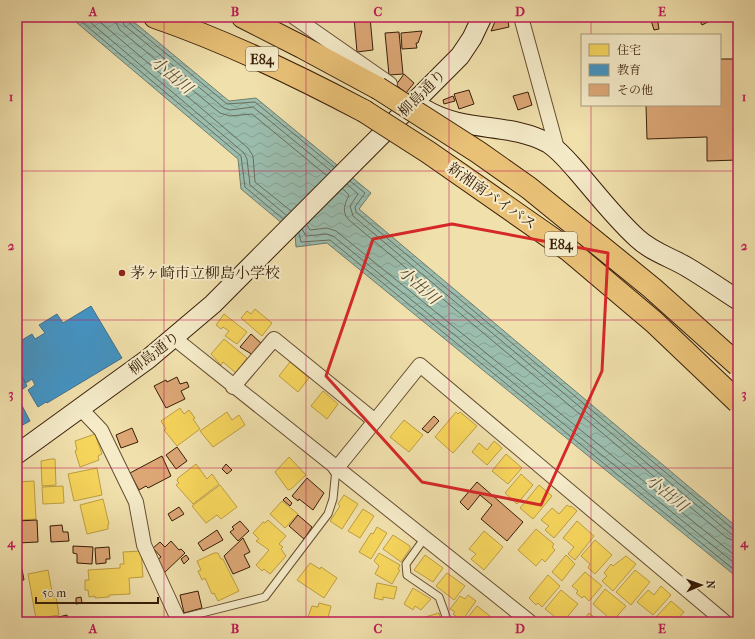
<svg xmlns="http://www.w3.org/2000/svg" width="755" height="639" viewBox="0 0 755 639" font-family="'IM FELL French Canon','Noto Serif JP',serif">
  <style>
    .water { fill: url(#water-waves); stroke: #737d6c }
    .homes { fill: #f6d55c; stroke: #bd9e43 }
    .schools { fill: #4393c3; stroke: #40708b }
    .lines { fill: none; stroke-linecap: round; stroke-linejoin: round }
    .shore { stroke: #6a6d5b; stroke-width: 1 }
    .building { fill: #dca675; stroke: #381d08 }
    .lane-casing { stroke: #664e31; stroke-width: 9 }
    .street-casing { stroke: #664e31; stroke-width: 16 }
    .secondary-casing { stroke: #381d08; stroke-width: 21 }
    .highway-casing { stroke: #381d08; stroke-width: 24 }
    .lane { stroke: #f5ebc9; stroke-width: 7 }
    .street { stroke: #f5ebc9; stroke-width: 14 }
    .secondary { stroke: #f5ebc9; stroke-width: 19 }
    .highway { stroke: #e8c076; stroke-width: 22 }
    .highway-bridge-casing { stroke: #381d08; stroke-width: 24; stroke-linecap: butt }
    .highway-bridge { stroke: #e8c076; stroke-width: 22 }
    .marked { fill: none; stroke: #d62828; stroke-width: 3; stroke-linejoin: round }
    .grid { fill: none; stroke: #c2185b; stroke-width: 1; stroke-opacity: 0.55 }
    .poi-dot { fill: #8f2418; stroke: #f5ebc9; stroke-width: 1.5 }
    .labels { text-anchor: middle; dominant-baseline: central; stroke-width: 4; stroke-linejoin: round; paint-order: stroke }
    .shield { fill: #f5ebc9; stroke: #715b42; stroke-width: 1 }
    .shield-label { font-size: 14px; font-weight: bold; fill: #381d08 }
    .street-label { font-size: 15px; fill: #381d08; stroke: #f5ebc9 }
    .poi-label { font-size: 15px; fill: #381d08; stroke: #f5ebc9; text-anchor: start }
    .water-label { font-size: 16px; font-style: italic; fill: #564d3a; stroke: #f5ebc9 }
    .neatline { fill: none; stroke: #c2185b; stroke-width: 1.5 }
    .grid-label { font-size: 13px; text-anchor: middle; font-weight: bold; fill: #c2185b }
  </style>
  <defs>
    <pattern id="water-waves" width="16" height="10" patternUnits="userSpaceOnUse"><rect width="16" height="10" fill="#9bbdae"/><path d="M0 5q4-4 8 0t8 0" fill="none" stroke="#86a294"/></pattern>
  </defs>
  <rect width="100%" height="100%" fill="#f0e0ac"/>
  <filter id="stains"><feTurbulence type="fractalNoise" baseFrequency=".005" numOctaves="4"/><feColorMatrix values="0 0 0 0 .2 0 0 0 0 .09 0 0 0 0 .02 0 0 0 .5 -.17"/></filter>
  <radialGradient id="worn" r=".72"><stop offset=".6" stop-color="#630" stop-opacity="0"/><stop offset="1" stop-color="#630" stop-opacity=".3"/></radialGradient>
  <polygon class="water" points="70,17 128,17 229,101 256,98 371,193 359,209 738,528 738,578 327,243 296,247 295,234 241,189 238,159"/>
  <g class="homes">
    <polygon points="255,309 272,323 262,336 241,318 247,311 251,314"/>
    <polygon points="224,314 247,332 237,344 225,336 229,331 223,327 221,329 216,325"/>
    <polygon points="224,339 247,358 236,373 223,362 221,365 211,354"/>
    <polygon points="290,362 309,378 298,392 279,376"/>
    <polygon points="323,391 338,404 327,419 311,406"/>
    <polygon points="180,408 184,414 189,410 195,418 193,419 200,429 177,446 164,430 166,429 161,421"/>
    <polygon points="227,412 232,420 239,415 245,425 213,447 200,431"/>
    <polygon points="456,412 458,414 460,412 477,426 453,453 435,437"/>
    <polygon points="404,420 423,435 409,452 390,437"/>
    <polygon points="95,434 102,454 98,456 99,460 80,467 75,451 77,450 75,441"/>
    <polygon points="494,441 502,448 487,465 472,452 479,443 487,450"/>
    <polygon points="506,454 522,468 508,484 492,471"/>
    <polygon points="289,457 306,475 291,489 288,490 275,472"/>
    <polygon points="51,459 55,459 56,485 42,486 41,461"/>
    <polygon points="196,464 207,479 212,474 219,484 193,504 176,485 179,483 177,481 178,478"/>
    <polygon points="97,468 102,495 74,501 68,474"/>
    <polygon points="521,474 533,485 517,504 505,493"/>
    <polygon points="34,481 36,519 18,520 17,482"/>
    <polygon points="220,485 237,507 221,519 217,515 206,523 192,506"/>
    <polygon points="539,485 552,496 533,519 520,508"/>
    <polygon points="63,486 64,503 43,504 42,487"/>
    <polygon points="344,495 358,504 342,529 330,521 340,506 338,504"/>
    <polygon points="103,499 109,524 108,524 108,529 87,534 80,505"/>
    <polygon points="282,501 298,514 285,528 270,514"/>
    <polygon points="567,505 570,507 571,506 577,511 554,538 545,530 549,526 541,520 552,508 559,514"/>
    <polygon points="363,509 374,516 360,538 348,531"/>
    <polygon points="268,520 286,536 279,544 283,547 281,549 286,556 270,574 264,569 262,571 256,565 269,550 256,541 259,539 253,533 263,522 265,523"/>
    <polygon points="577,521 594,536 575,560 568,554 574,547 563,538"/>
    <polygon points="377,527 387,533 371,559 359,552 371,533 373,534"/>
    <polygon points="536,529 554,544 552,547 555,550 545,562 542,559 536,566 518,550"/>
    <polygon points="484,531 503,547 484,570 471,559 476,554 469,549"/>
    <polygon points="393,535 410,546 410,549 401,562 383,549"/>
    <polygon points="595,540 612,555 595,574 588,568 590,564 581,556"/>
    <polygon points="141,551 143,577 129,578 130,594 109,595 109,597 95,598 95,596 89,597 88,590 85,590 85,580 89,580 88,570 120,568 120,564 124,564 123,552"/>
    <polygon points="214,553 218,553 221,559 223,559 239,591 218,601 214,593 212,594 205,578 202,580 198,571 201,570 197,561"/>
    <polygon points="379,553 400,565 398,569 400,570 392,584 375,574 379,566 374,561"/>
    <polygon points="425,555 443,568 433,582 414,570"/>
    <polygon points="566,555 575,564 562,581 552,572"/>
    <polygon points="626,556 636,564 613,591 602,581 607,576 604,573 611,564 613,566"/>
    <polygon points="310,563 320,569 321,567 337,578 324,598 297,580"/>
    <polygon points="48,570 53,597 56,596 59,615 36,619 28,574"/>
    <polygon points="635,570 650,582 631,605 616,592"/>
    <polygon points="585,572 602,586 589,601 584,596 582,598 576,593 578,591 572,586"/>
    <polygon points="447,573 465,586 454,600 436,586"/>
    <polygon points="548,575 560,586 542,607 538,603 536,605 529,598"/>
    <polygon points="377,583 397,587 394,599 383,597 383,600 374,598"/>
    <polygon points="661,586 671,595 653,615 637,602 648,590 654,595"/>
    <polygon points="413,588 431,599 421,610 415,606 413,610 404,604"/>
    <polygon points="605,589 626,606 612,622 608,622 604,619 607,616 593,604"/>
    <polygon points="561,590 578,604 563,622 551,622 554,616 545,609"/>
    <polygon points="468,595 476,601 462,621 453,614 455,612 450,609 460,596 465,599"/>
    <polygon points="671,601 684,612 675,622 661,622 656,617"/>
    <polygon points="319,603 331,606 327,622 306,622 312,606 318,607"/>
    <polygon points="477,606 490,616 485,622 464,622"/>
    <polygon points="439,613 442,622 427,622 425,617"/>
    <polygon points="589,613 600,622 582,622"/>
  </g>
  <g class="schools">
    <polygon points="91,306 122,358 47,403 46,402 38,407 28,390 35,385 32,379 26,383 17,368 17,343 32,334 35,339 45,333 39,325 57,314 63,323"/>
    <polygon points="17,369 27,386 17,393"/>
    <polygon points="17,396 30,421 17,428"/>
  </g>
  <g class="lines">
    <g class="shore">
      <polyline points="76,17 241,156 245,187 283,219"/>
      <polyline points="84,17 244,153 247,159 250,185 286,215"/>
      <polyline points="94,17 248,148 253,156 255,182 291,211"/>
      <polyline points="115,17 116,23 120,30 220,113 230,116 252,114 326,175"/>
      <polyline points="121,17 124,25 224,108 230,110 253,107 331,171"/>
      <polyline points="126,17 128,22 227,104 255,102 334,167"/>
      <polyline points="350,181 365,193 355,207 356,212 734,530 738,531"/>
      <polyline points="347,184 358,194 350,206 353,216 731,534 738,536"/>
      <path d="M343,189L349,195C345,204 341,211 349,220L727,538L738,542"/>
      <polyline points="307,225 310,230 327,228 336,231 738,558"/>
      <polyline points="302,229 306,236 327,234 333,236 738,566"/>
      <polyline points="299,233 301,242 330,240 738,573"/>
    </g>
  </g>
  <g class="building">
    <polygon points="370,17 373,50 357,52 354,18"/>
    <polygon points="497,17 507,17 509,27 491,31"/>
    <polygon points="650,17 657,17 659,29 654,30"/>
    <polygon points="698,17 713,17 714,19 702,25"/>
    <polygon points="422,31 418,43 416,43 417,48 402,49 401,33"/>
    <polygon points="399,32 403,74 389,75 385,33"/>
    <polygon points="720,59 738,59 738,160 707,161 707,137 647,139 646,105 720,105"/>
    <polygon points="404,74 414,83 406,93 396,85"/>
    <polygon points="469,90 474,104 459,109 454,94"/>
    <polygon points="528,92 532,105 518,110 513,96"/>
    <polygon points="453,96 455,101 444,104 443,100"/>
    <polygon points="251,334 262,344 253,355 240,347"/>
    <polygon points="177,377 180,384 187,382 189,387 181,391 185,399 166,408 154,386 166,380 167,382"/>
    <polygon points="434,416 439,421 428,433 422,429"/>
    <polygon points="132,428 138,442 121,448 116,435"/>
    <polygon points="177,447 187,461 176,469 166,455"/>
    <polygon points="162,456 171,476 148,488 146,486 139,490 130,473"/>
    <polygon points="226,464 232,470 227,474 222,469"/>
    <polygon points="307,478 324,493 313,510 299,499 298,501 292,496"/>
    <polygon points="477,482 523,522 507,541 481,519 492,505 480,495 468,510 460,502"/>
    <polygon points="286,497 292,503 290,506 283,500"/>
    <polygon points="179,507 184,514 172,521 168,514"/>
    <polygon points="298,515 312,527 304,539 289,526"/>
    <polygon points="37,520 38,542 18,543 17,521"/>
    <polygon points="240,521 249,531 238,541 230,532 234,529 232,527"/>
    <polygon points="62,525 63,532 68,532 69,541 51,542 50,526"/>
    <polygon points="217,530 223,540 203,551 198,543"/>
    <polygon points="243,538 250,552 244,555 250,567 233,574 224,556"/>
    <polygon points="171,541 179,550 181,549 185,553 164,573 157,560 161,557 153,548 160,542 165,547"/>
    <polygon points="73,546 93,547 92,564 77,563 77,554 73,553"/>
    <polygon points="109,547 110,559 106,559 106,563 96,564 95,548"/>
    <polygon points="186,555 189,559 184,564 181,559"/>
    <polygon points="22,569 24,580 19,580 17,570"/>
    <polygon points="198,591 202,608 184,613 180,595"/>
    <polygon points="81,597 82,603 76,604 76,598"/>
    <polygon points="67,615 69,622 51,622 50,619"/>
  </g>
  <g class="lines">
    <defs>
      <g id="lane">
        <polyline points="424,539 406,564 407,575 439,597 448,622"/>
        <polyline points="178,619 265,597 328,514 333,499 336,469"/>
      </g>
      <g id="street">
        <polyline points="294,17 390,84"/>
        <polyline points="521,17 558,152"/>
        <polyline points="174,338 530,622"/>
        <polyline points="233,387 274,339 375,421 420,365 725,622"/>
        <polyline points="80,408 101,430 136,502 144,545 178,619 178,622"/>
        <polyline points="336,469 375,421"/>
      </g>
      <g id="secondary">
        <path d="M426,110C465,133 510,122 548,143C559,150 568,161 576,170C596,193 615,218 637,238C652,252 670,257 687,267C704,277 721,289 738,300"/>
        <polyline points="17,454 148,359 213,304 460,56 472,38 482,17"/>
      </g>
      <g id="highway">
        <path d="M155,17C228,42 296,75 364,111"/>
        <polyline points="243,17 302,47 378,88"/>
      </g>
    </defs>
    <use href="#lane" class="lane-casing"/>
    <use href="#street" class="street-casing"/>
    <use href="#secondary" class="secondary-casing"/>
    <use href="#highway" class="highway-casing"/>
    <use href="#lane" class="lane"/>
    <use href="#street" class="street"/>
    <use href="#secondary" class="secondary"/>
    <use href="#highway" class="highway"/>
    <defs>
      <g id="highway-bridge">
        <polyline points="378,88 478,152 529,188 652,288 738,365"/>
        <polyline points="364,111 428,152 570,251 654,322 738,402"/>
      </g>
    </defs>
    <use href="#highway-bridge" class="highway-bridge-casing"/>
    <use href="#highway-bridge" class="highway-bridge"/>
  </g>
  <path class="marked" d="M452,224L608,253L602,371L541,505L422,482L326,376L373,239Z"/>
  <path class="grid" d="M164,17V622M306,17V622M449,17V622M591,17V35M591,105V622M17,171H738M17,320H738M17,468H738"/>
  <circle class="poi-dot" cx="122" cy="273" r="4"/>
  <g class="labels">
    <g class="shield">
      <rect x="246" y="47" width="32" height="24" rx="3"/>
      <rect x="545" y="232" width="32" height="24" rx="3"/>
    </g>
    <g class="shield-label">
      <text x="262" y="59">E84</text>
      <text x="561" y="244">E84</text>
    </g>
    <g class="street-label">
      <text transform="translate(422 93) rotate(-45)">柳島通り</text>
      <text transform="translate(492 196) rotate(35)">新湘南バイパス</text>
      <text transform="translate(154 353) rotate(-38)">柳島通り</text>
    </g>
    <g class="poi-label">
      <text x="130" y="273">茅ヶ崎市立柳島小学校</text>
    </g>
    <g class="water-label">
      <text transform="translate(172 75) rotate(40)">小出川</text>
      <text transform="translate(419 285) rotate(41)">小出川</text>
      <text transform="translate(667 493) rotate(39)">小出川</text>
    </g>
  </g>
  <rect width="755" height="639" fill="none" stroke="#f0e0ac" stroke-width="44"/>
  <rect x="581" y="34" width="140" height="72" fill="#f5ebc9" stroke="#a9997c"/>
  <rect x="589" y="44" width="20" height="12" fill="#f6d55c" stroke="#a9997c"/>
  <text x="617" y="54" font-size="12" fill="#381d08">住宅</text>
  <rect x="589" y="64" width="20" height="12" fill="#4393c3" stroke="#a9997c"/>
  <text x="617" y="74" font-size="12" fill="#381d08">教育</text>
  <rect x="589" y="84" width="20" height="12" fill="#dca675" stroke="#a9997c"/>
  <text x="617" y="94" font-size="12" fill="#381d08">その他</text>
  <g transform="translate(701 585) rotate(88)" stroke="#f5ebc9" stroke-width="3" paint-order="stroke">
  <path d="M0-3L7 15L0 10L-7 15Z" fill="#381d08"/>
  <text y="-6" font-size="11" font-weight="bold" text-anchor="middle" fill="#381d08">N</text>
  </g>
  <path d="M36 597v6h122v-6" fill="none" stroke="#381d08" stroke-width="2"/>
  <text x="42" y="597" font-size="12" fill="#381d08" stroke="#f5ebc9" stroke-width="3" paint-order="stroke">50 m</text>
  <rect x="22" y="22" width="711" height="595" class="neatline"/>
  <g class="grid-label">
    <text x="93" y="16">A</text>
    <text x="235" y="16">B</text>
    <text x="378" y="16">C</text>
    <text x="520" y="16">D</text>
    <text x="662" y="16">E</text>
    <text x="11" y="101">1</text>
    <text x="744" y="101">1</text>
    <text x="11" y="250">2</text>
    <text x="744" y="250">2</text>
    <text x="11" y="398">3</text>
    <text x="744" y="398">3</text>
    <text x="11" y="547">4</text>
    <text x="744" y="547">4</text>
    <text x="93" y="633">A</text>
    <text x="235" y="633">B</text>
    <text x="378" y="633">C</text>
    <text x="520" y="633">D</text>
    <text x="662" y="633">E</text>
  </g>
  <rect width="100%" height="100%" filter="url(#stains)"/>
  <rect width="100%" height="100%" fill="url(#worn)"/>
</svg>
